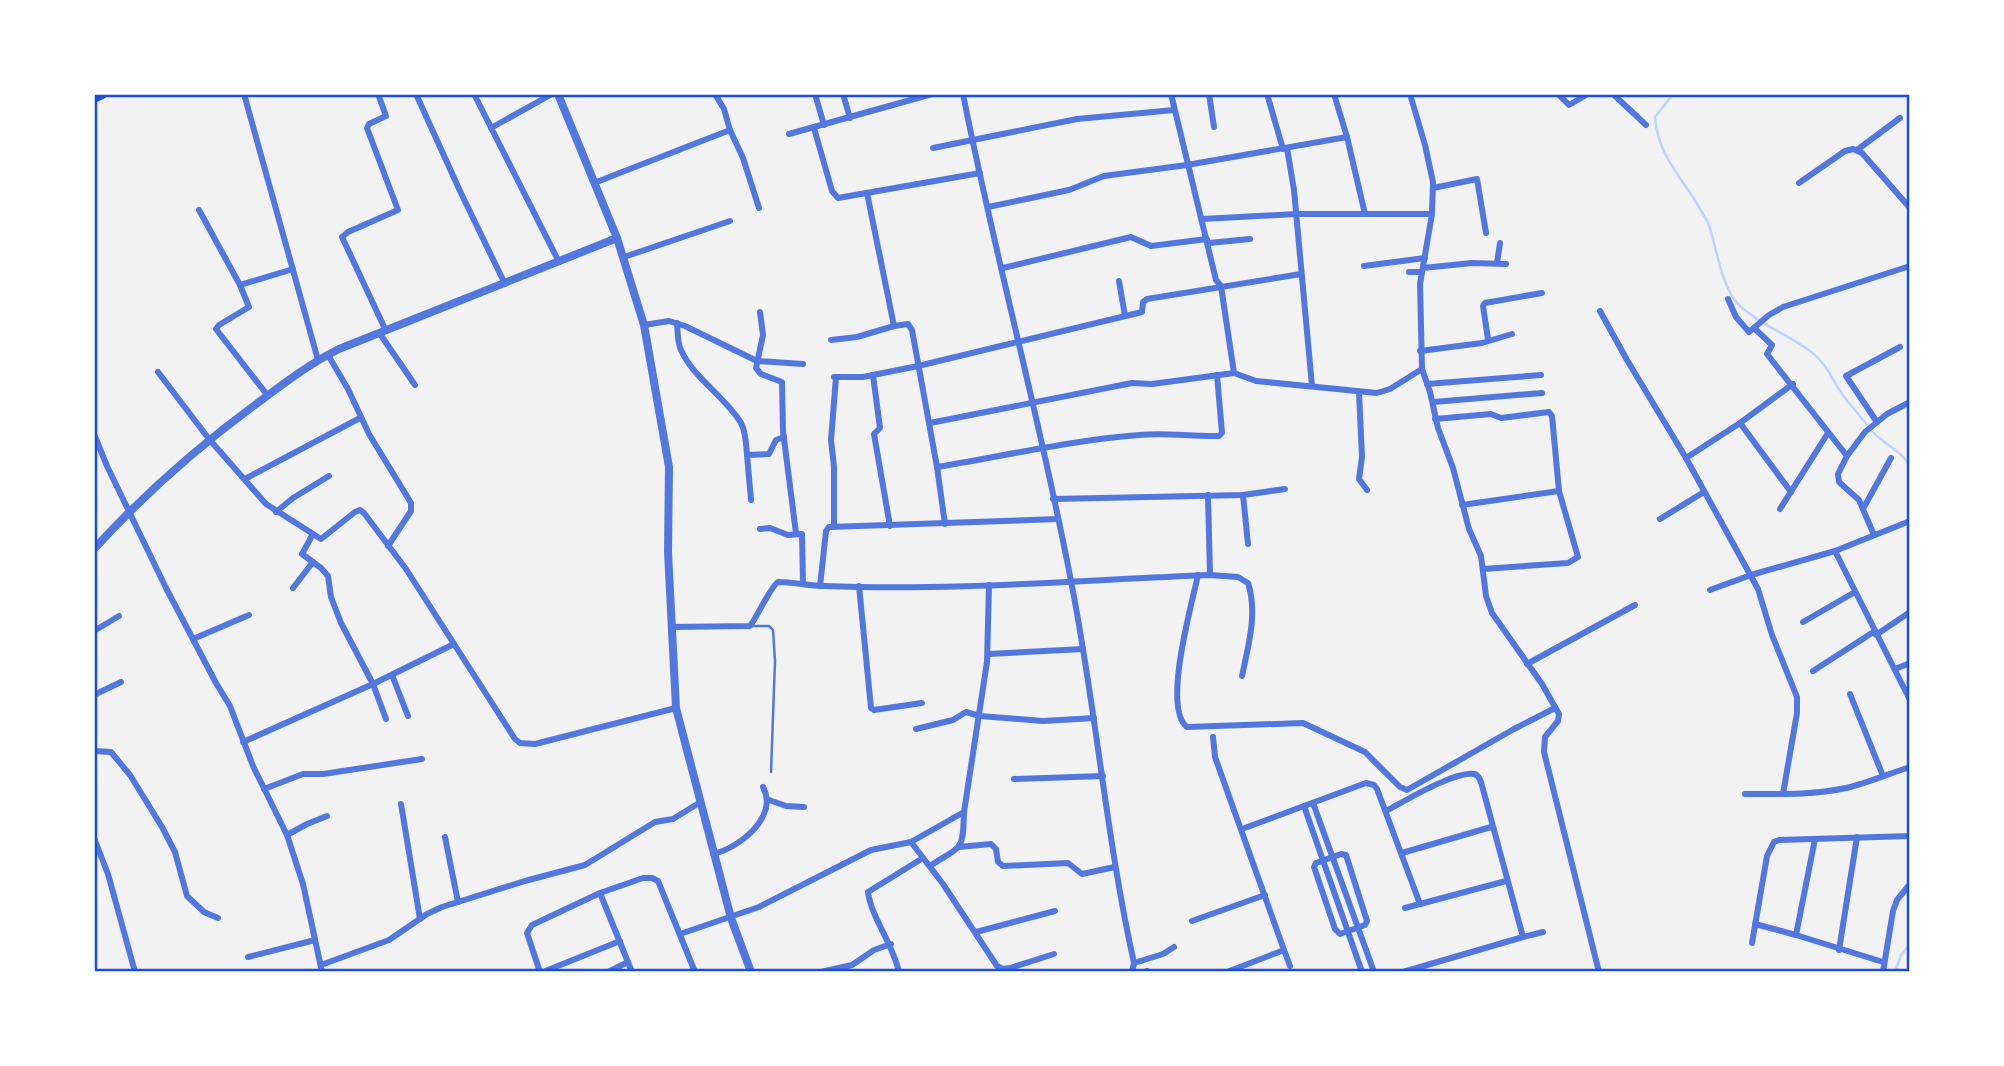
<svg xmlns="http://www.w3.org/2000/svg" width="2004" height="1066" viewBox="0 0 2004 1066" font-family="Roboto,sans-serif">
  <style>
    .lines { fill: none; stroke-linecap: round; stroke-linejoin: round }
    .stream { stroke: #bfd3fe; stroke-width: 2.5 }
    .service { stroke: #5277de; stroke-width: 2.5 }
    .minor { stroke: #5277de; stroke-width: 6 }
    .tertiary { stroke: #5277de; stroke-width: 8 }
    .trunk { stroke: #1d4ed8; stroke-width: 10 }
    .neatline { fill: none; stroke: #1d4ed8; stroke-width: 2.5 }
  </style>
  <rect width="100%" height="100%" fill="#f2f2f2"/>
  <g class="lines">
    <g class="stream">
      <path d="M1673,94L1655,117C1657,151 1678,174 1696,202C1700,210 1706,217 1709,225C1716,247 1722,289 1739,305C1761,326 1791,335 1815,355C1829,367 1834,384 1845,398C1854,409 1863,420 1872,431C1884,445 1903,450 1910,468"/>
      <polyline points="1895,972 1901,955 1910,944"/>
    </g>
    <polyline class="service" points="752,626 769,626 773,630 775,661 771,772"/>
    <g class="minor">
      <polyline points="244,94 318,360"/>
      <polyline points="378,94 386,116 369,124 367,128 398,210 348,232 342,237 386,331"/>
      <polyline points="416,94 460,191 505,284"/>
      <polyline points="474,94 559,262"/>
      <polyline points="815,94 824,125"/>
      <polyline points="843,94 850,118"/>
      <path d="M963,94C995,257 1040,418 1071,581C1096,708 1106,837 1134,963L1132,972"/>
      <polyline points="1171,94 1216,280 1221,286 1234,373"/>
      <polyline points="1209,94 1214,127"/>
      <polyline points="1267,94 1283,149"/>
      <polyline points="1334,94 1347,137 1365,214"/>
      <polyline points="1410,94 1425,145 1433,182 1432,214 1420,284 1422,369 1430,392 1438,428 1453,468 1469,529 1481,556 1486,596 1492,613 1542,684 1559,714 1558,721 1545,737 1544,752 1599,972"/>
      <polyline points="1558,94 1569,105 1588,94"/>
      <polyline points="1613,94 1646,125"/>
      <polyline points="491,128 552,94"/>
      <polyline points="814,128 832,191 838,198 980,173"/>
      <polyline points="730,130 743,158 759,208"/>
      <polyline points="789,134 932,94"/>
      <polyline points="933,148 1077,119 1174,110"/>
      <polyline points="1287,148 1294,190 1312,386"/>
      <polyline points="1857,150 1900,118"/>
      <polyline points="594,183 730,130 724,109 715,94"/>
      <polyline points="1799,183 1845,151 1853,149 1862,153 1910,208"/>
      <polyline points="1433,188 1477,179 1486,233"/>
      <polyline points="988,207 1069,190 1104,176 1187,165 1347,137"/>
      <polyline points="199,210 240,285 293,269"/>
      <polyline points="1202,219 1296,214 1432,214"/>
      <polyline points="1209,243 1250,239"/>
      <polyline points="624,257 730,221"/>
      <polyline points="1497,263 1500,243"/>
      <polyline points="1364,266 1425,258"/>
      <polyline points="1003,268 1131,237 1151,246 1207,239"/>
      <polyline points="1423,268 1472,263 1506,264"/>
      <polyline points="1409,272 1422,272"/>
      <polyline points="1119,281 1125,316"/>
      <polyline points="240,285 249,307 219,325 216,329 268,396"/>
      <polyline points="1728,299 1736,317 1749,332 1769,315 1783,307 1910,266"/>
      <polyline points="1600,311 1627,360 1686,458 1758,589 1772,635 1797,697 1797,713 1783,794"/>
      <polyline points="760,312 763,335 756,368 761,374 782,382 783,431 796,533"/>
      <path d="M677,323C678,332 677,342 681,350C694,379 725,396 741,423C746,432 746,444 747,455"/>
      <polyline points="644,325 669,321 685,326 757,361 803,364"/>
      <polyline points="894,326 908,324 912,330 937,467 945,524"/>
      <polyline points="1754,328 1772,345 1767,354 1847,456"/>
      <polyline points="380,334 415,385"/>
      <polyline points="1488,339 1483,306 1485,303 1542,293"/>
      <polyline points="831,340 857,337 894,326 867,193"/>
      <polyline points="1420,351 1482,343 1512,334"/>
      <polyline points="328,355 348,389 369,434 411,503 411,511 388,546"/>
      <polyline points="158,372 209,439 266,504 321,539 355,512 360,510 364,513 406,569 515,739 520,743 535,744 676,708"/>
      <polyline points="873,375 880,428 874,434 890,526"/>
      <polyline points="834,377 863,377 918,366 1138,313 1142,312 1143,302 1147,299 1301,274"/>
      <polyline points="1427,384 1541,375"/>
      <polyline points="1359,392 1362,457 1359,479 1367,490"/>
      <polyline points="1433,402 1542,393"/>
      <polyline points="1435,419 1491,414 1501,418 1549,412 1552,416 1559,491 1578,557 1568,563 1483,569"/>
      <polyline points="1877,422 1846,376 1900,347"/>
      <polyline points="930,423 1132,383 1152,384 1234,373 1256,381 1377,393 1390,389 1422,369"/>
      <polyline points="1740,423 1791,492"/>
      <polyline points="94,434 107,466 166,588 216,683 230,706 253,766 287,835 303,884 322,972"/>
      <polyline points="1686,458 1740,423 1793,384"/>
      <path d="M937,467C1003,456 1073,440 1139,435C1166,432 1192,437 1219,436L1222,433L1217,375"/>
      <polyline points="245,479 360,418"/>
      <polyline points="1208,495 1210,575"/>
      <polyline points="1243,495 1248,544"/>
      <polyline points="1053,499 1243,495 1285,489"/>
      <polyline points="751,500 747,455 769,454 776,440 784,437"/>
      <polyline points="1462,505 1559,491"/>
      <polyline points="1780,509 1828,433"/>
      <polyline points="1863,509 1891,458"/>
      <polyline points="276,512 293,498 329,476"/>
      <polyline points="1660,519 1704,492"/>
      <polyline points="834,527 834,467 831,440 836,377"/>
      <polyline points="760,529 770,528 788,535 802,534 803,583"/>
      <polyline points="313,534 302,554 321,568 328,576 331,597 341,623 373,684 386,719"/>
      <polyline points="1874,535 1859,500 1839,482 1838,474 1847,456 1865,432 1887,414 1910,402"/>
      <polyline points="1835,551 1910,700"/>
      <path d="M1198,575C1192,604 1162,708 1187,727L1303,723L1365,752L1400,787L1407,790L1514,729L1555,708"/>
      <polyline points="820,586 826,531 829,527 1058,519"/>
      <polyline points="859,586 871,708 874,710 922,703"/>
      <polyline points="293,588 313,562"/>
      <polyline points="1710,590 1751,575 1835,551 1910,521"/>
      <polyline points="1803,622 1855,592"/>
      <path d="M671,627L750,626C757,617 771,586 778,582C794,582 809,586 825,586C953,591 1082,580 1210,575L1238,577L1248,583C1258,613 1248,647 1242,676"/>
      <polyline points="94,631 119,616"/>
      <polyline points="1876,635 1910,612"/>
      <polyline points="193,639 249,615"/>
      <polyline points="988,654 1083,649"/>
      <polyline points="1527,664 1635,605"/>
      <polyline points="1895,669 1910,663"/>
      <polyline points="1813,671 1875,631"/>
      <polyline points="392,675 408,716"/>
      <polyline points="1850,694 1883,776"/>
      <polyline points="94,695 121,682"/>
      <polyline points="916,729 953,720 966,712 980,716 1043,721 1094,718"/>
      <polyline points="1213,737 1215,757 1284,950 1227,972"/>
      <polyline points="243,742 373,684 454,644"/>
      <polyline points="94,751 111,752 130,775 162,827 175,852 187,896 204,912 218,918"/>
      <polyline points="1014,779 1103,776"/>
      <polyline points="264,789 303,774 323,774 422,759"/>
      <path d="M1745,794C1779,794 1813,795 1846,788C1867,783 1888,774 1910,767"/>
      <polyline points="769,800 786,806 804,807"/>
      <polyline points="1313,803 1374,972"/>
      <polyline points="401,804 420,919"/>
      <polyline points="1304,806 1362,972"/>
      <path d="M1386,811C1405,801 1454,771 1474,774C1479,775 1479,778 1481,782L1523,937L1403,972"/>
      <polyline points="1242,829 1366,783 1374,785 1377,789 1420,904 1506,881"/>
      <polyline points="287,835 307,824 327,816"/>
      <polyline points="445,837 458,902"/>
      <polyline points="94,838 108,874 135,972"/>
      <polyline points="911,842 964,812"/>
      <polyline points="959,847 991,844 996,849 998,862 1003,866 1068,863 1082,874 1115,867"/>
      <polyline points="1402,853 1491,827"/>
      <path d="M713,854C739,848 779,817 763,787"/>
      <polygon points="1341,854 1346,855 1367,921 1365,925 1340,934 1335,929 1314,867 1316,863"/>
      <path d="M930,866C962,845 963,852 964,812L987,662L989,585"/>
      <polyline points="600,893 632,972"/>
      <polyline points="1405,908 1420,904"/>
      <polyline points="1192,921 1265,895"/>
      <polyline points="1755,924 1796,935 1883,962"/>
      <polyline points="976,932 1055,911"/>
      <polyline points="680,934 759,907 871,850 911,842 943,884 997,966 1003,969 1010,968 1054,954"/>
      <polyline points="1796,935 1815,839"/>
      <polyline points="1523,937 1543,932"/>
      <polyline points="1752,943 1767,856 1774,842 1779,840 1910,836"/>
      <polyline points="1284,950 1290,966"/>
      <polyline points="1839,950 1857,837"/>
      <polyline points="248,957 315,940"/>
      <polyline points="1134,963 1163,954 1174,947"/>
      <polyline points="321,965 389,940 427,914 442,907 525,881 585,865 655,822 673,819 699,803"/>
      <polyline points="1147,971 1147,972"/>
      <polyline points="540,972 527,933 532,925 600,893 643,878 652,878 658,881 695,972"/>
      <polyline points="543,972 620,941"/>
      <polyline points="608,972 628,962"/>
      <polyline points="821,972 852,965 874,950 891,944"/>
      <path d="M899,972C893,944 871,917 868,892L923,858"/>
      <polyline points="1883,972 1893,911 1897,900 1910,884"/>
    </g>
    <g class="tertiary">
      <polyline points="558,94 617,238 644,325 669,467 668,552 676,708 731,918 751,972"/>
      <path d="M94,549C145,493 201,444 263,399C287,381 311,363 339,349L617,238"/>
    </g>
    <polyline class="trunk" points="94,98 102,94"/>
  </g>
  <rect width="2004" height="1066" fill="none" stroke="#ffffff" stroke-width="192"/>
  <rect x="96" y="96" width="1812" height="874" class="neatline"/>
</svg>
